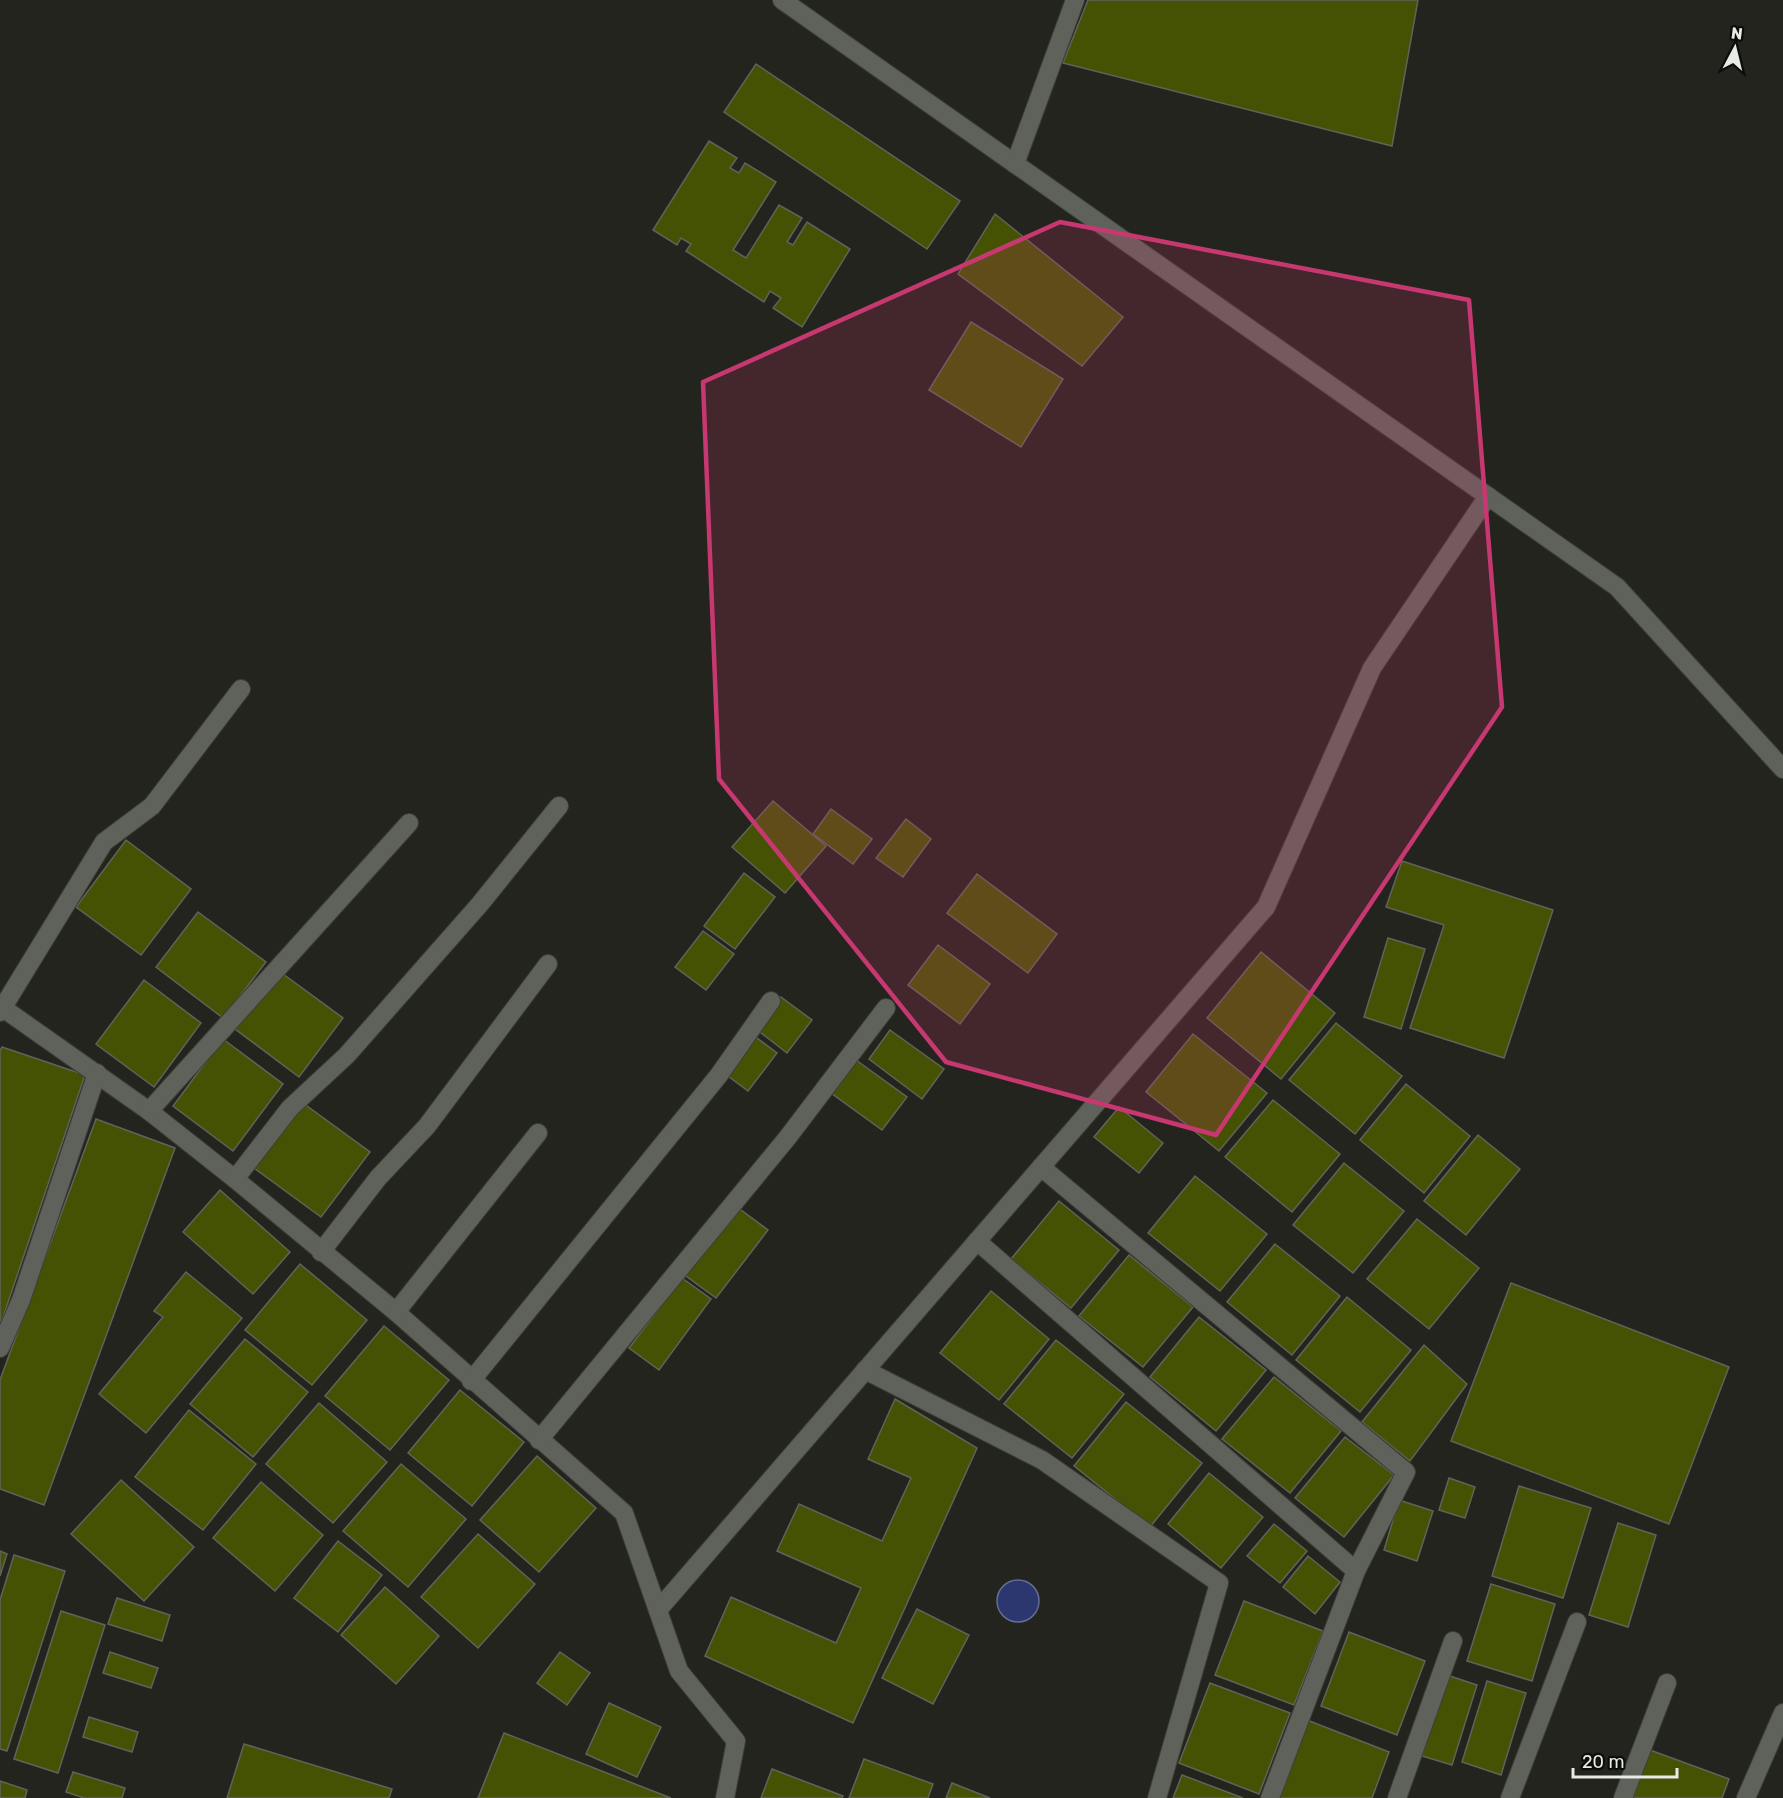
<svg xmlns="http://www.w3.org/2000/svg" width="1783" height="1798" viewBox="0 0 1783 1798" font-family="Rubik,sans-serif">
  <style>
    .water { fill: #2b376e; stroke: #646d92; stroke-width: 1.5 }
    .building { fill: #455204; stroke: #61635b; stroke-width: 1.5 }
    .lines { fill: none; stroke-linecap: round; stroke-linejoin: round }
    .minor-casing { stroke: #3c3e38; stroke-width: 20 }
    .minor { stroke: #5f625a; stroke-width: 18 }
    .marked { fill: #c83870; fill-opacity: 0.2; stroke: #c83870; stroke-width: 4.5; stroke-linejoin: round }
  </style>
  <rect width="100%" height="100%" fill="#22241d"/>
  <circle class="water" cx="1018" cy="1601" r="21"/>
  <g class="building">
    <polygon points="1088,0 1418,0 1392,146 1063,63"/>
    <polygon points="756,64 960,201 927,249 724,112"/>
    <polygon points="709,141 737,158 730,168 739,173 745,163 776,182 733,250 746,258 779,205 802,218 787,242 793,245 807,222 850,249 802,327 773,308 781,298 770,291 764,302 686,251 691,244 681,238 677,245 653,230"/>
    <polygon points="995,214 1123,317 1082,366 958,274"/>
    <polygon points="971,322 1063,379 1021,447 929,390"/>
    <polygon points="773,801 826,846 785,893 732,847"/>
    <polygon points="831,809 872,839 853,864 813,834"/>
    <polygon points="906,819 931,839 903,877 876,858"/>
    <polygon points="126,840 191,889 141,955 76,907"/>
    <polygon points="1402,861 1553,910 1504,1058 1410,1028 1444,925 1386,907"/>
    <polygon points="744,873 775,897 735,949 704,926"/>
    <polygon points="977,874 1057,934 1028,973 947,913"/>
    <polygon points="198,912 266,962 223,1018 156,967"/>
    <polygon points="703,931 734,954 706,990 675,967"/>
    <polygon points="1388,938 1425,949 1401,1029 1364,1017"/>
    <polygon points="938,945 990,984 960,1024 908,985"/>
    <polygon points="1261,952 1335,1013 1281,1079 1207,1018"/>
    <polygon points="279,971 343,1018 299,1077 235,1029"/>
    <polygon points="144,980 201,1023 154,1087 96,1044"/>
    <polygon points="781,997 812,1020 787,1053 756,1029"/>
    <polygon points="1336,1023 1402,1076 1355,1134 1289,1080"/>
    <polygon points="890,1030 944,1069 922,1099 869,1059"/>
    <polygon points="1193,1034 1267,1093 1219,1151 1146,1092"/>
    <polygon points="753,1035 777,1053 748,1091 724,1073"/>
    <polygon points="223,1039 283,1084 233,1151 173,1106"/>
    <polygon points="2,1047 85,1075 0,1326 0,1051"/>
    <polygon points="856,1060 907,1097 882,1130 831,1093"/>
    <polygon points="1406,1084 1470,1136 1424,1193 1360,1140"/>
    <polygon points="1273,1100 1340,1154 1292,1212 1225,1157"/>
    <polygon points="303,1103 370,1152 321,1217 254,1168"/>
    <polygon points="1119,1107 1163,1143 1139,1173 1094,1137"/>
    <polygon points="96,1119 175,1148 44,1505 0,1489 0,1380"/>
    <polygon points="1478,1135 1520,1169 1466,1235 1424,1201"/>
    <polygon points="1344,1163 1404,1211 1353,1273 1293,1225"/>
    <polygon points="1195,1176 1267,1234 1220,1291 1148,1233"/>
    <polygon points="220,1190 290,1252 253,1294 183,1232"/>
    <polygon points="1059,1201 1119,1250 1071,1308 1011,1259"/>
    <polygon points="737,1207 768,1230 716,1298 686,1276"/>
    <polygon points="1417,1219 1479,1268 1429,1329 1367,1279"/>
    <polygon points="1275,1244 1340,1296 1292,1355 1227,1302"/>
    <polygon points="1129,1255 1193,1307 1143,1367 1079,1316"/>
    <polygon points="300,1264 367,1320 312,1385 245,1330"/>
    <polygon points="186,1272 242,1318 146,1433 99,1394 163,1317 154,1311"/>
    <polygon points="682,1278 711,1299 659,1370 629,1348"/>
    <polygon points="1511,1283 1729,1367 1669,1524 1451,1441"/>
    <polygon points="991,1291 1049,1339 999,1400 940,1353"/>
    <polygon points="1347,1297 1411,1350 1360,1412 1296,1360"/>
    <polygon points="1199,1317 1266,1370 1216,1431 1150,1377"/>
    <polygon points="384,1326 449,1380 390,1450 325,1396"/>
    <polygon points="245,1339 308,1392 253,1457 190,1404"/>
    <polygon points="1056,1340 1124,1394 1072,1458 1004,1404"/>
    <polygon points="1424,1345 1467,1384 1410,1461 1362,1422"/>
    <polygon points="1274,1377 1341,1431 1290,1493 1222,1439"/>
    <polygon points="460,1390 524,1442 472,1506 408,1453"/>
    <polygon points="895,1399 977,1448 853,1723 705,1656 731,1597 836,1643 861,1588 777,1551 799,1504 882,1541 911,1478 868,1459"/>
    <polygon points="1126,1402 1202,1463 1150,1527 1074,1466"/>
    <polygon points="319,1403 387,1462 333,1523 266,1464"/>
    <polygon points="189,1410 256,1464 203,1530 135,1477"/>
    <polygon points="1345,1437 1394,1475 1344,1537 1295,1498"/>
    <polygon points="537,1456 596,1508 539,1572 480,1520"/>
    <polygon points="401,1464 466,1519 408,1587 343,1531"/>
    <polygon points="1209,1473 1263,1517 1221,1568 1168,1524"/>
    <polygon points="1449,1478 1475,1487 1465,1518 1439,1510"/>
    <polygon points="121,1480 194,1547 144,1601 71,1534"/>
    <polygon points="261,1482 323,1535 275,1591 213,1538"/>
    <polygon points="1519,1486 1591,1508 1563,1598 1492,1576"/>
    <polygon points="1399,1500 1433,1511 1417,1561 1384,1550"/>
    <polygon points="1618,1523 1656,1535 1628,1627 1589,1615"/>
    <polygon points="1274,1524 1307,1551 1280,1583 1247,1556"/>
    <polygon points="478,1534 535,1584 478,1648 421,1597"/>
    <polygon points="338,1541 382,1575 338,1632 294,1598"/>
    <polygon points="0,1551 7,1554 0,1576"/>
    <polygon points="14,1555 65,1571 7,1751 0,1749 0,1600"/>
    <polygon points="1308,1556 1340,1582 1315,1614 1283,1587"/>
    <polygon points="1491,1584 1555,1604 1532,1681 1467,1661"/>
    <polygon points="385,1587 439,1636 396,1684 341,1635"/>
    <polygon points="117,1598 170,1615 162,1641 108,1624"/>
    <polygon points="1244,1601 1323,1631 1294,1705 1215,1675"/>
    <polygon points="917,1609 969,1635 933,1704 882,1678"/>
    <polygon points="61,1611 105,1625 58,1773 14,1759"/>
    <polygon points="1349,1632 1425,1661 1397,1735 1321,1706"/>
    <polygon points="110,1652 158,1668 151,1688 103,1673"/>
    <polygon points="560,1652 590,1673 567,1705 537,1683"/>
    <polygon points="1447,1675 1477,1685 1452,1765 1422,1756"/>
    <polygon points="1487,1681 1526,1693 1501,1775 1462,1762"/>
    <polygon points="1210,1683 1290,1713 1259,1794 1179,1763"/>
    <polygon points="609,1703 661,1727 637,1777 586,1754"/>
    <polygon points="89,1717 138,1732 132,1752 83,1737"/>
    <polygon points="1307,1720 1389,1752 1372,1798 1278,1798"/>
    <polygon points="504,1733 671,1798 478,1798"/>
    <polygon points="244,1744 392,1789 389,1798 227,1798"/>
    <polygon points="1650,1750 1729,1779 1722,1798 1633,1798"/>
    <polygon points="864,1759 933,1784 928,1798 849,1798"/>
    <polygon points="772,1769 843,1796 842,1798 761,1798"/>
    <polygon points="73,1772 125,1788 122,1798 84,1798 66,1792"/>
    <polygon points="1182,1775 1243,1798 1173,1798"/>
    <polygon points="0,1781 27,1790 25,1798 0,1798"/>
    <polygon points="952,1783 990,1798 946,1798"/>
  </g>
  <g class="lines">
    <defs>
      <g id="minor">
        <polyline points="782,0 1617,587 1783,769"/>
        <polyline points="1015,164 1075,0"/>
        <polyline points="0,1006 149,1111 235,1179 396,1312 624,1513 679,1671 736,1741 725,1798"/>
        <polyline points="0,1012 104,842 152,806 241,689"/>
        <polyline points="149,1111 409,823"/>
        <polyline points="1041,1167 1406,1472 1356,1571"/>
        <polyline points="235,1179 290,1108 347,1055 480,904 559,806"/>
        <polyline points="977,1241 1356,1571 1270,1798"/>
        <polyline points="321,1252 378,1178 427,1126 548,964"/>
        <polyline points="396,1312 538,1133"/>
        <polyline points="0,1348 21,1300 97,1073"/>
        <polyline points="865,1370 1042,1460 1219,1583 1157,1798"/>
        <polyline points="471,1381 719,1075 771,1001"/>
        <polyline points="539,1440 788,1137 886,1008"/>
        <polyline points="658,1610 1266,907 1372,668 1488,496"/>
        <polyline points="1397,1798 1453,1641"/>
        <polyline points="1510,1798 1577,1622"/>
        <polyline points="1623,1798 1667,1683"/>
        <polyline points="1746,1798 1783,1713"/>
      </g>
    </defs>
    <use href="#minor" class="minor-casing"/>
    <use href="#minor" class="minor"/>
  </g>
  <path class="marked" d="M1060,222L1469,300L1502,707L1216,1135L946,1062L719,779L703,382Z"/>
  <g transform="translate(1735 48) rotate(7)" stroke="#0c0d0a" stroke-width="4.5" paint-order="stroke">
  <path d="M0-4.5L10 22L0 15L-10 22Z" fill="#e8eae5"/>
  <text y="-9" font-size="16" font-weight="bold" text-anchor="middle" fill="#e8eae5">N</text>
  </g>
  <path d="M1573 1768v9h104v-9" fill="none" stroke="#e8eae5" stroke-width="3"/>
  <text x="1582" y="1768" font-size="18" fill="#e8eae5" stroke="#0c0d0a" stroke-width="4.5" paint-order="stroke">20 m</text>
</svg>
